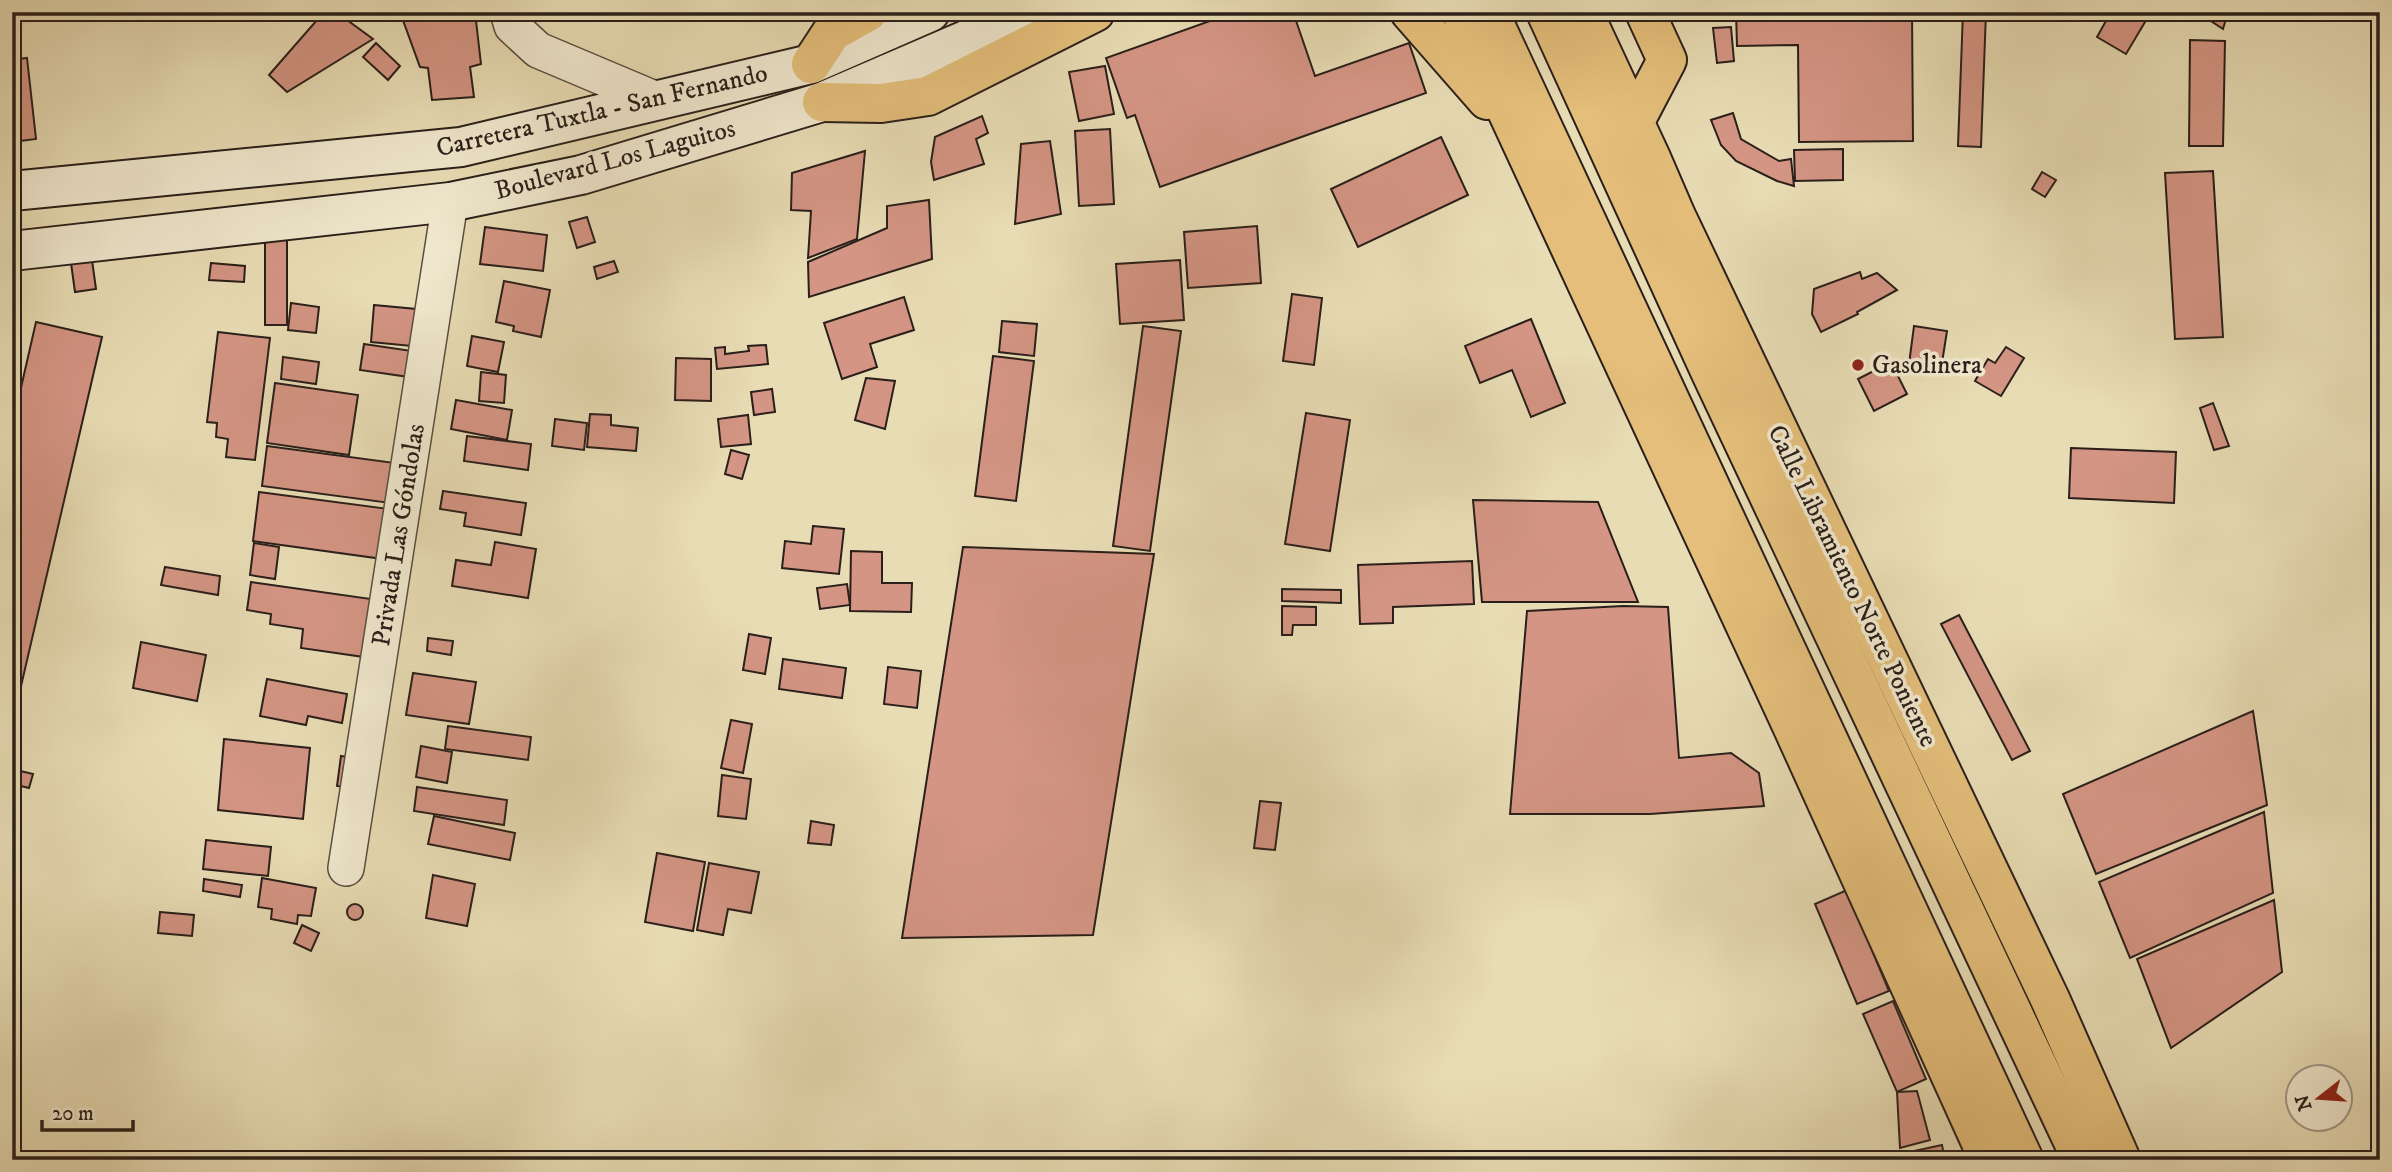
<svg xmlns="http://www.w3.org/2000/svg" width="2392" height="1172" viewBox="0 0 2392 1172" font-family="'IM FELL DW Pica',serif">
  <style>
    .building { fill: #d49584; stroke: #2a1f1a; stroke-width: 2 }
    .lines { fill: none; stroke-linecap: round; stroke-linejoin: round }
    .minor-casing { stroke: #5a4e40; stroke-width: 38 }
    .secondary-casing { stroke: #2a1f1a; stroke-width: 42 }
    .primary-casing { stroke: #2a1f1a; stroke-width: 42 }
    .trunk-casing { stroke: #2a1f1a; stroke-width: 42 }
    .minor { stroke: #f0e8ce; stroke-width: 35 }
    .secondary { stroke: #f0e8ce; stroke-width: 38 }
    .primary { stroke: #e4be7a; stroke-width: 38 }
    .trunk { stroke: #e4be7a; stroke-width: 38 }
    .poi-dot { fill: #8f2418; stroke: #f0e8ce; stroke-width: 2.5 }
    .labels { text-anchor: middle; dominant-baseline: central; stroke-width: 7; stroke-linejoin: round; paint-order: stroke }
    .street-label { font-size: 26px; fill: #2a1f1a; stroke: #f0e8ce }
    .poi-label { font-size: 26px; fill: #2a1f1a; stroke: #f0e8ce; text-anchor: start }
  </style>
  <rect width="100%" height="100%" fill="#e8dcb4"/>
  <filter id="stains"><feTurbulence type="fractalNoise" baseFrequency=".00286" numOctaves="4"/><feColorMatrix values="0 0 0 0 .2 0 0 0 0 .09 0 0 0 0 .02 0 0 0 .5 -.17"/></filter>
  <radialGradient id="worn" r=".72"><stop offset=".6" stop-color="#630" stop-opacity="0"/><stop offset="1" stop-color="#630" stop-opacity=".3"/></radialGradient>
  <g class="building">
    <polygon points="155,12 176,12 158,20"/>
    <polygon points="324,12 336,12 373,39 287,92 269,75"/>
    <polygon points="400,12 475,12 481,64 470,67 474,97 432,100 428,68 420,67"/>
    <polygon points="1235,12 1293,12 1315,76 1409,43 1426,93 1160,187 1135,115 1127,118 1106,58"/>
    <polygon points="1707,12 1723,12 1724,18 1708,20"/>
    <polygon points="1736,12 1912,12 1913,141 1799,142 1798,45 1737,46"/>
    <polygon points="1963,12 1986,12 1981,147 1958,146"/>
    <polygon points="2111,12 2151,12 2126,54 2097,37"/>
    <polygon points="2197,12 2228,12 2223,29"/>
    <polygon points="1731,27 1734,61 1717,63 1713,28"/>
    <polygon points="2190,40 2225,41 2223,146 2189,146"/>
    <polygon points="376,43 400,66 388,80 363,57"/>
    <polygon points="27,58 36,139 12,142 12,60"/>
    <polygon points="1105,66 1114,114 1079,121 1069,72"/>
    <polygon points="1733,113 1741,139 1779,161 1791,159 1794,186 1777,181 1736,161 1721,145 1711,120"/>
    <polygon points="982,116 988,133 976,139 984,164 934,180 931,162 935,137"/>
    <polygon points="1110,129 1114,204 1079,206 1075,131"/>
    <polygon points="1441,137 1468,195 1358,247 1331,189"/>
    <polygon points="1050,141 1061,214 1015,224 1021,144"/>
    <polygon points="1843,149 1843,180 1795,181 1794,150"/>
    <polygon points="865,151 857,239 808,258 811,211 791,210 792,173"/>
    <polygon points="2213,171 2223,337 2175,339 2165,173"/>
    <polygon points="2042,172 2056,180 2045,197 2032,189"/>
    <polygon points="929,200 932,259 809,297 808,262 887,228 887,206"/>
    <polygon points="587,217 595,242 577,248 569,222"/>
    <polygon points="1257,226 1261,283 1188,288 1184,232"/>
    <polygon points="485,227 547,235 543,271 480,264"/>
    <rect x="265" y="239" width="22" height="86"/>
    <polygon points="92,260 96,289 75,292 71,263"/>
    <polygon points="1180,260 1184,320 1120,324 1116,264"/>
    <polygon points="614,261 618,272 597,279 594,267"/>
    <polygon points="211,263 245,266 244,282 209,280"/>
    <polygon points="1860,272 1862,279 1877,273 1897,290 1857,312 1858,314 1821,332 1812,314 1814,289"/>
    <polygon points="504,281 550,290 541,337 513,331 514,326 496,322"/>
    <polygon points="1292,294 1322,298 1314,365 1283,361"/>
    <polygon points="904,297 914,330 870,344 877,367 842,379 824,323"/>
    <polygon points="291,303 319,307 316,333 288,330"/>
    <polygon points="374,305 416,309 412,346 371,342"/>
    <polygon points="1531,319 1565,403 1531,417 1512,370 1480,383 1465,346"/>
    <polygon points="1002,321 1037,324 1034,356 999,352"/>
    <polygon points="36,322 102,337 12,725 12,413 15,414"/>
    <polygon points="1143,326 1181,331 1150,551 1113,546"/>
    <polygon points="1914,326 1947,331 1941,369 1909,364"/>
    <polygon points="218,332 270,338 255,460 226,457 228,439 216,437 217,423 207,422"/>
    <polygon points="472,336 504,342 498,372 467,366"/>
    <polygon points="364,344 412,351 409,377 360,370"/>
    <polygon points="766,345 768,364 717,369 715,348 725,347 725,354 749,351 748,346"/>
    <polygon points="2006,347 2024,358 2001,396 1975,381 1988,359 1995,363"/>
    <polygon points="993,356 1034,361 1016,501 975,496"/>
    <polygon points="283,357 319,362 316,384 281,379"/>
    <polygon points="676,358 711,359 711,401 675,400"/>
    <polygon points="1891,362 1907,394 1874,411 1858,379"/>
    <polygon points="481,372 506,375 504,403 479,401"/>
    <polygon points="866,378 895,381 885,429 855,420"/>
    <polygon points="275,383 358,395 349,455 267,443"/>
    <polygon points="772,389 775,412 754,415 751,392"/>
    <polygon points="456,400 512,410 507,440 451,429"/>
    <polygon points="2213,403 2229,446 2214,450 2200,408"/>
    <polygon points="1306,413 1350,420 1330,551 1285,544"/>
    <polygon points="590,414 611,415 611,425 638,428 636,451 587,447"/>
    <polygon points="748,415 751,444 721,447 718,419"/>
    <polygon points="555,419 587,423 584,450 552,446"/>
    <polygon points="467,436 531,444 528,470 464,461"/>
    <polygon points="267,446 395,463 390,503 262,486"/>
    <polygon points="2071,448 2176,452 2174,503 2069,498"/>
    <polygon points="731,450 749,455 742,479 725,474"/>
    <polygon points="443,491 526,503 521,535 464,526 466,513 440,509"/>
    <polygon points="259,492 389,509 383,559 253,541"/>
    <polygon points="1473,500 1598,502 1638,602 1482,602"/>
    <polygon points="813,526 844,529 839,574 782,568 785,541 811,544"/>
    <polygon points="495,542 536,549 528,598 452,586 456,560 491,565"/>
    <polygon points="254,543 279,547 275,579 250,575"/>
    <polygon points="963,547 1154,554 1093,935 902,938"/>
    <polygon points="851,551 882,552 882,583 912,583 911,612 850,611"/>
    <polygon points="1472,561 1474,604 1393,607 1393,623 1360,624 1358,565"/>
    <polygon points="165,567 220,576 218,595 161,585"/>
    <polygon points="251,582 371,599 364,657 301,648 303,629 270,624 271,614 247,610"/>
    <polygon points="847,584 850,605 820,609 817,588"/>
    <polygon points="1282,589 1341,590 1341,603 1282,601"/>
    <polygon points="1282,606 1316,607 1316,625 1293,625 1292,635 1282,635"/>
    <polygon points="1623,606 1668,607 1679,758 1731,753 1759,773 1764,806 1650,814 1510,814 1527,611"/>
    <polygon points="1959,615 2030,751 2012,760 1941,624"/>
    <polygon points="749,634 771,638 765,674 743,670"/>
    <polygon points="428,638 453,641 451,655 427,651"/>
    <polygon points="141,642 206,655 197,701 133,688"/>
    <polygon points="783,659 846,668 842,698 779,689"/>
    <polygon points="888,667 921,671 917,708 884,704"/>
    <polygon points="413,673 476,682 469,724 406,715"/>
    <polygon points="267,679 347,694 342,723 308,716 306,725 260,716"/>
    <polygon points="2253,711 2267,805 2096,874 2063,794"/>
    <polygon points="731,720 752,724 743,773 721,768"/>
    <polygon points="448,726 531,737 528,760 445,749"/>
    <polygon points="224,739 310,748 303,819 218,810"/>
    <polygon points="421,746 452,752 447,783 416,777"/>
    <polygon points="341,756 361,759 357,789 337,786"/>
    <polygon points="12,769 33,774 29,788 12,784"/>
    <polygon points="722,775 751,779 746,819 718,816"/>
    <polygon points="417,787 507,800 504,825 414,811"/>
    <polygon points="1260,801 1281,803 1275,850 1254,848"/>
    <polygon points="2264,812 2273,893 2130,958 2099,882"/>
    <polygon points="434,816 515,833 510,860 428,844"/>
    <polygon points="811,821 834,825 831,845 808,843"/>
    <polygon points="206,840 271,847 268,876 203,869"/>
    <polygon points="657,853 705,862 693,931 645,922"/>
    <polygon points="709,863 759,872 751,913 728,909 723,935 697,930"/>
    <polygon points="433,875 475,884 467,926 426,918"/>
    <polygon points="262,878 316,888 311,916 298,915 297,924 271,919 272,909 258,907"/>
    <polygon points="204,879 242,885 240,897 203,891"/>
    <polygon points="1847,890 1889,991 1857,1004 1815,904"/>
    <polygon points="2274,900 2282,972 2171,1048 2137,959"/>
    <circle cx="355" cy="912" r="8"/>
    <polygon points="160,912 194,915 192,936 158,933"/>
    <polygon points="302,925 319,933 311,951 294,943"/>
    <polygon points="1893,1001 1926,1079 1897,1092 1863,1014"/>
    <polygon points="1917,1091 1930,1140 1900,1148 1897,1092"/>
    <polygon points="1942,1145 1945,1160 1891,1160 1891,1156"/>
  </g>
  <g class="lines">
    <defs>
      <g id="minor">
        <polyline points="508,12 512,26 538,50 659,101"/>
        <polyline points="346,868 450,202"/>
      </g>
      <g id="secondary">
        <polyline points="12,191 461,147 811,64 930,12"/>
        <polyline points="12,251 450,202 581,175 822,102 1031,12"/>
      </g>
      <g id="primary">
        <polyline points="1410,12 1487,100"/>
        <polyline points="1461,12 1793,728 1989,1160"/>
        <polyline points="1583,12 1651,158 1676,216 2050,999 2121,1160"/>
        <polyline points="811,64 832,32 868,12"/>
        <polyline points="822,102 881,103 928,96 1095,12"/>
        <polyline points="1634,123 1667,60 1645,12"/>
      </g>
      <g id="trunk">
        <polyline points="1489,12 2024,1160"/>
        <polyline points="1546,12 1711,373 2082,1160"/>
      </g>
    </defs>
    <use href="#minor" class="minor-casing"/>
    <use href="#secondary" class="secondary-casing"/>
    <use href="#primary" class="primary-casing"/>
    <use href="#trunk" class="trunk-casing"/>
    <use href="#minor" class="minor"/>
    <use href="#secondary" class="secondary"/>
    <use href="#primary" class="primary"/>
    <use href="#trunk" class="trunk"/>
  </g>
  <circle class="poi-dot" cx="1858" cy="365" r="7"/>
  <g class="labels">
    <g class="street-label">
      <text transform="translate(602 111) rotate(-13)">Carretera Tuxtla - San Fernando</text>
      <text transform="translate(615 160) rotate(-15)">Boulevard Los Laguitos</text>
      <text transform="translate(399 535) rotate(-81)">Privada Las Góndolas</text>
      <text transform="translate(1852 586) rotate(64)">Calle Libramiento Norte Poniente</text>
    </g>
    <g class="poi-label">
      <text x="1872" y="365">Gasolinera</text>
    </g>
  </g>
  <rect width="2392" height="1172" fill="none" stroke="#e8dcb4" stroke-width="42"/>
  <rect x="14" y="14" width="2364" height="1144" fill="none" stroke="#2a1f1a" stroke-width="3.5"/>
  <rect x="21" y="21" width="2350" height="1130" fill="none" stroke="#2a1f1a" stroke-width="2"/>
  <g transform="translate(2319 1098) rotate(253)"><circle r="33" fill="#f0e8ce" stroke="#a19886" stroke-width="2"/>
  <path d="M0-5L12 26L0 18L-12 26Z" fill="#8f2418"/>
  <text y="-10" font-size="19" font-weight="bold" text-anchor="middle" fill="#2a1f1a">N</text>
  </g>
  <path d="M42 1120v10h91v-10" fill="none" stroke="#2a1f1a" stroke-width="3.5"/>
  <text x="52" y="1120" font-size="21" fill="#2a1f1a" stroke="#f0e8ce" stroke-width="5" paint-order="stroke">20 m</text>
  <rect width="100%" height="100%" filter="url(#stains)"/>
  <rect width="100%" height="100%" fill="url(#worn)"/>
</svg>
